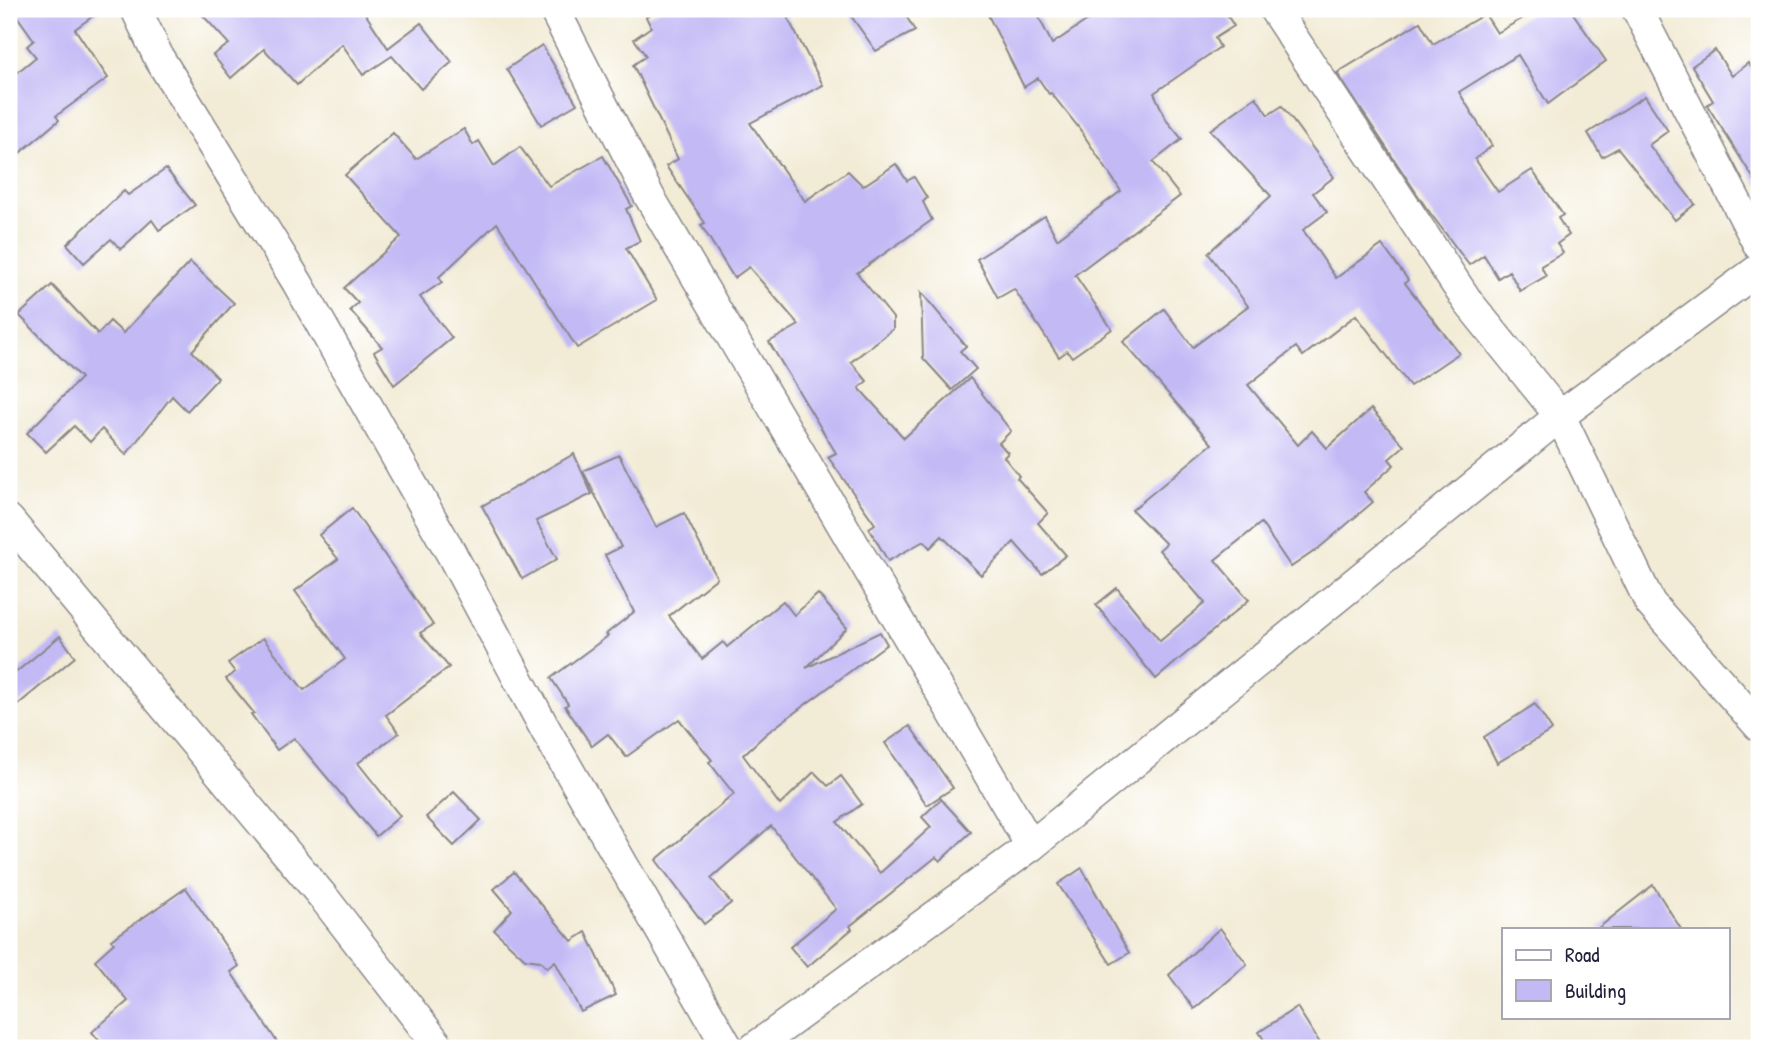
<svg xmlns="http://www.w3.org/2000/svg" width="1768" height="1057" viewBox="0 0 1768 1057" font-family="'Patrick Hand',sans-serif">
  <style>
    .building { fill: #c2b9f5 }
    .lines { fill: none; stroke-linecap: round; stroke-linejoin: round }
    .street-casing { stroke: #8a8688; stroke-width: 33 }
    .street { stroke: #fff; stroke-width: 30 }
  </style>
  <rect width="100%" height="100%" fill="#fff"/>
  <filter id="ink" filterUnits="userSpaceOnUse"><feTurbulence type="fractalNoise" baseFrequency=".0143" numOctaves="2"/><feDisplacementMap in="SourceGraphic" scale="14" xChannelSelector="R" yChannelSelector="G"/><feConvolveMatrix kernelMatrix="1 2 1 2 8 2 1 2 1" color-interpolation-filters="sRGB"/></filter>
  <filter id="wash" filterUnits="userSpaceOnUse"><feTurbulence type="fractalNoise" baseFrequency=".00686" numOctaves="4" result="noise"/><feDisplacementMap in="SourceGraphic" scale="28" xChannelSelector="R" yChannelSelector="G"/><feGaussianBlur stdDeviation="1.57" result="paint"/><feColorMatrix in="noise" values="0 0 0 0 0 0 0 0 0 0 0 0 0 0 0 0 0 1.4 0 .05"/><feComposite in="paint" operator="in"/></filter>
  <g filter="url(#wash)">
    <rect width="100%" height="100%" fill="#f2ebd5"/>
    <g id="blocks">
      <g class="building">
        <polygon points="12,9 103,9 75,29 108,78 56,116 59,120 9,162 9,79 36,57 27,46 34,40"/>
        <polygon points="197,9 362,9 388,48 421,23 452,62 421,89 392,56 363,75 342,44 297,85 264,49 231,78 213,55 229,44"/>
        <polygon points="660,9 783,9 823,85 750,123 805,201 848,171 863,186 896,164 907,181 914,177 927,198 923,202 932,220 857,273 893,318 893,329 851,362 867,381 859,388 904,438 970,378 1011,431 999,443 1008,453 1004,457 1019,476 1017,478 1048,513 1038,523 1066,555 1042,574 1014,542 981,575 942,536 930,548 924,541 888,561 869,528 875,524 828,457 836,453 769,342 799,325 749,267 734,278 701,225 705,223 666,166 678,159 633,65 646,56 634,39 651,27 646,17"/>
        <polygon points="846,9 902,9 915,31 876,51"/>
        <polygon points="985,9 1035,9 1052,44 1104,9 1223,9 1234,26 1215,38 1220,47 1154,93 1167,121 1182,139 1153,162 1180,196 1075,275 1112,329 1072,357 1067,351 1059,357 1014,289 998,298 977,259 1045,216 1057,239 1121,191 1079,128 1051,93 1049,94 1038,78 1024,87"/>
        <polygon points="1539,9 1570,9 1606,61 1548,104 1518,55 1459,92 1492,146 1475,159 1498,192 1532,170 1563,215 1558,218 1569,235 1557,244 1563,253 1541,266 1546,276 1520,291 1509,271 1498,278 1484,255 1469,265 1425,206 1337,73 1420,22 1433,44 1485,14 1497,33"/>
        <polygon points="542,45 577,104 541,125 507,69"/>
        <polygon points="1715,50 1732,76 1748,63 1759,78 1759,187 1707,105 1713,101 1692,66"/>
        <polygon points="1645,96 1668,131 1649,145 1695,204 1675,220 1618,148 1602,157 1588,133"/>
        <polygon points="1256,97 1268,115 1282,106 1334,177 1313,193 1327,212 1303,230 1336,278 1382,245 1408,280 1405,283 1459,353 1410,386 1356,315 1303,356 1296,347 1248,385 1298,445 1312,431 1327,448 1371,409 1404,446 1389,459 1394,465 1364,492 1373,502 1319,548 1291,567 1261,523 1215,560 1249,600 1156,679 1096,605 1117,588 1160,641 1205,603 1159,550 1166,544 1132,510 1212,444 1123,342 1164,309 1193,347 1248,306 1208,253 1271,196 1210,130"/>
        <polygon points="464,129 473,145 479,141 494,166 520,147 549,186 603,156 632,206 626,209 640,241 626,248 657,300 577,348 497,223 439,277 442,282 420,297 452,338 394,385 374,352 382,347 350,310 358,303 344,288 401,237 345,175 393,133 416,159"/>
        <polygon points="166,169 195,205 159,230 152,220 121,249 111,239 84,263 67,244 124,191 128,195"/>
        <polygon points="190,262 234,303 192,351 218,378 187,411 172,396 126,455 102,429 90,442 74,426 46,452 27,433 81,378 19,315 52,285 98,334 110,321 123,333"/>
        <polygon points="921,292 966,346 960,351 976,369 952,390 923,358"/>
        <polygon points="574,454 592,494 536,521 557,559 522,579 482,506"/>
        <polygon points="619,455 656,527 684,513 717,578 669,616 702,659 723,642 727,647 783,601 794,615 818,594 847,628 806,668 880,632 887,644 767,733 743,755 780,805 814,772 828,786 841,776 862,804 837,822 880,873 931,827 922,817 941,799 971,832 940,861 936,857 850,926 852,929 807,967 790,947 836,909 771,826 711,878 731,903 704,924 656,860 734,794 709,762 712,760 679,719 626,757 608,734 592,746 565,706 568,704 551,678 608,636 606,634 634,612 605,555 621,547 583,471"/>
        <polygon points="352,508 433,625 420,633 449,667 386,715 399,733 358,763 400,816 376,836 294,738 277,750 251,714 254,713 226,679 235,672 228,663 263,638 304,690 345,659 295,591 338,559 319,535"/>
        <polygon points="60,636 75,657 9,712 9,678"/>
        <polygon points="1535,704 1552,730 1497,763 1484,737"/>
        <polygon points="910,726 953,788 927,805 885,743"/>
        <polygon points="454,792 481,820 454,846 426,817"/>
        <polygon points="1082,868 1129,953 1111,964 1058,884"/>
        <polygon points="514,872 572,941 586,932 616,995 581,1012 555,961 547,968 540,961 525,959 494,930 512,910 494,889"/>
        <polygon points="1653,885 1681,929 1597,929"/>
        <polygon points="186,888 239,966 231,972 281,1048 105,1048 92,1032 128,1001 95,960 114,943 111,940"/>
        <polygon points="1220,928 1247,964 1194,1009 1169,975"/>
        <polygon points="1297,1007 1323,1048 1269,1048 1259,1032"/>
      </g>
    </g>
  </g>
  <g filter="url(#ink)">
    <use href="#blocks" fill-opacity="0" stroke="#8a8688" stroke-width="2"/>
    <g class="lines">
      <defs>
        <g id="street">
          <polyline points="136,9 159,58 297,282 451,553 544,727 728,1048"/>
          <polyline points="554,9 649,196 1031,846"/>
          <polyline points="1274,9 1468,302 1560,416 1650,603 1759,726"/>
          <polyline points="1637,9 1759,246"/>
          <polyline points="9,520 324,898 440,1048"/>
          <polyline points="754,1048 1031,846 1560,416 1759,269"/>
        </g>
      </defs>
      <use href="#street" class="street-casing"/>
      <use href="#street" class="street"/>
    </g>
  </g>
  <rect width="1768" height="1057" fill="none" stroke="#fff" stroke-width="35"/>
  <rect x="1502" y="928" width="228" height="91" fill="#ffffff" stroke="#a7a7b1" stroke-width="2"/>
  <rect x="1516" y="950" width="35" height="10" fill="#ffffff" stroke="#a7a7b1" stroke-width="2"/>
  <text x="1565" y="962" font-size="21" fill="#22223b">Road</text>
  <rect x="1516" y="980" width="35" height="21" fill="#c2b9f5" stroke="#a7a7b1" stroke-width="2"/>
  <text x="1565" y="998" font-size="21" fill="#22223b">Building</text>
</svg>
